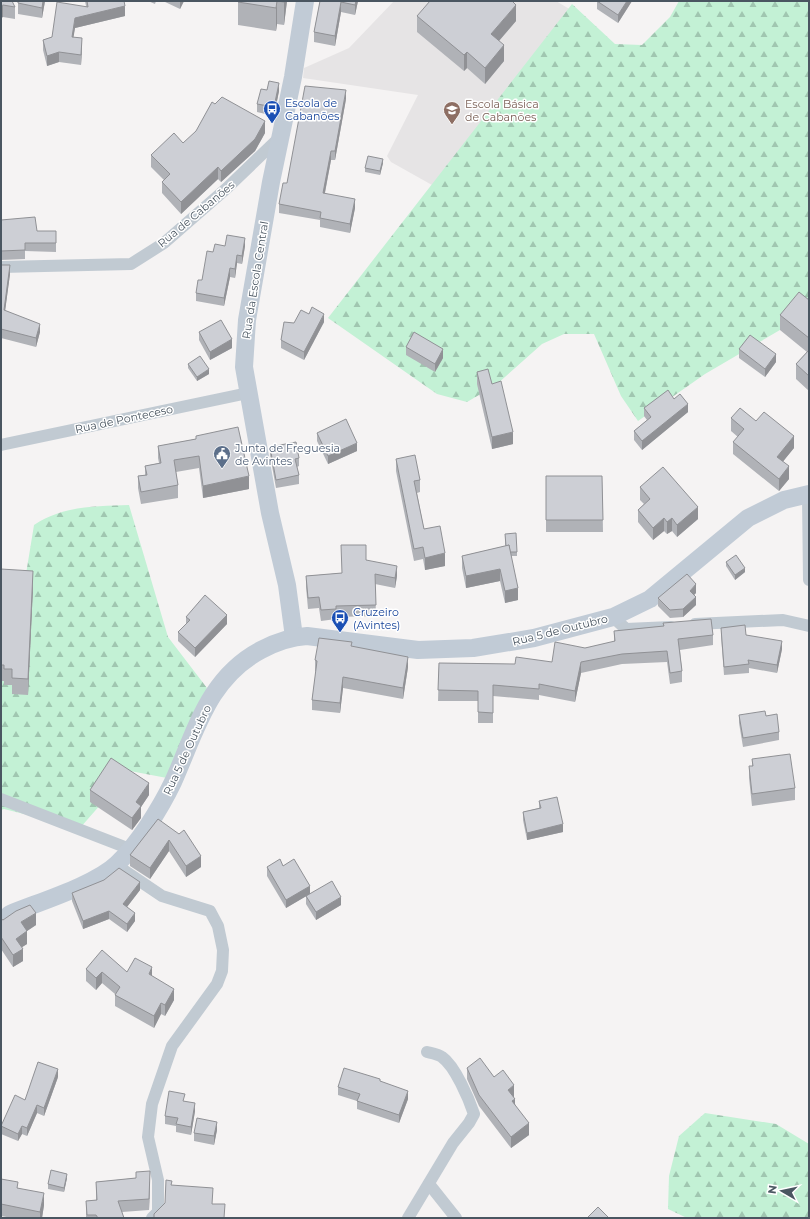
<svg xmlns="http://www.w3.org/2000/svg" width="810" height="1219" viewBox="0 0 810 1219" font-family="Montserrat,sans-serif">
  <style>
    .education { fill: #e6e4e5 }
    .forest { fill: url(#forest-firs) }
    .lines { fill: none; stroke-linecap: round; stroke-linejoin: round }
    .street { stroke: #c1cad2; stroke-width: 12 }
    .secondary { stroke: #c1cbd6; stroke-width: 18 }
    .wall { fill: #b0b2b7 }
    .shaded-wall { fill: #909195 }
    .building { fill: #cdcfd5; stroke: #909195 }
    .labels { text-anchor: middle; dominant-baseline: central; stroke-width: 3; stroke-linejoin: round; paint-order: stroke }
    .transit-label { font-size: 11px; fill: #164399; stroke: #fff; text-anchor: start }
    .education-label { font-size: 11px; fill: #785e54; stroke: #fff; text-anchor: start }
    .street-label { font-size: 11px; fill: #4a5661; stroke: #fff }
    .service-label { font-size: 11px; fill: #4e5e75; stroke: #fff; text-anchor: start }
  </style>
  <defs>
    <pattern id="forest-firs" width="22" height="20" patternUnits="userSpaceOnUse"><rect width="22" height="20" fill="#c3f1d5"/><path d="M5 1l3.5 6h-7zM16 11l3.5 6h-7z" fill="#a0c6b0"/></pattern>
  </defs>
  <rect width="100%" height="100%" fill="#f5f3f3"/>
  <polygon class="education" points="394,1 556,1 571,10 457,199 391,162 387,156 418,95 303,78 304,68 349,48"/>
  <g class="forest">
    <polygon points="679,1 809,1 809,313 705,374 638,421 621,396 594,334 564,334 542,344 496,385 467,402 437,394 328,318 572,4 615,44 642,45 670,17"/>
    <path d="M129,505L168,637L207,688L167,778L130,771L80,828L4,809L1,810V575L26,574L34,525C62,506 96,506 129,505Z"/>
    <polygon points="705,1113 776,1124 809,1144 809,1218 687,1218 668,1209 669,1176 679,1136"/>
  </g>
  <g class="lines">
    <g class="street">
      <polyline points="1,267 131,264 164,243 227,188 279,138"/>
      <polyline points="1,445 248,393"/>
      <polyline points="808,495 809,580"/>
      <polyline points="613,617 626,629 671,627"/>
      <polyline points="695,624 783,620 809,626"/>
      <polyline points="1,799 130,849"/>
      <polyline points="116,865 162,896 210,911 218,926 223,950 222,971 217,984 172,1046 152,1104 148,1137 158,1180 158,1212 152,1218"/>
      <polyline points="429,1184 456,1218"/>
      <path d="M408,1218L453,1143L469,1123L474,1114C469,1099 455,1066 442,1057C438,1054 431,1053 427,1052"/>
    </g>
    <g class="secondary">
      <polyline points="294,637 287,585 270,513 244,367 247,320 271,182 293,77 305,1"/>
      <path d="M1,922L10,914C39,902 95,885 117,864C138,844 160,809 173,782C196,731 208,678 261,650C276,642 290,637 307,636L418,650L473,648L534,638L613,617L650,599L748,518L784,500L809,494"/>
    </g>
  </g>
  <g class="wall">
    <polygon points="1,1 15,7 15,19 3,17 1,18"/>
    <polygon points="45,1 42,18 18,14 18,3"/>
    <polygon points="85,1 124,1 125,16 75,28 73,37 82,48 81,65 59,62 47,66 43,50 43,40 52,37 86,6"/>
    <polygon points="148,1 156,1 155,4"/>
    <polygon points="163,1 184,1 180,9"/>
    <polygon points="238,1 287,1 284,25 277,24 276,31 238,25"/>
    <polygon points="320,1 358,1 355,15 341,12 335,46 314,42 314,32"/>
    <polygon points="597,1 632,1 618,23 597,9"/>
    <polygon points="417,16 516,21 499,41 504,61 485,84 467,68 464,71 417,32"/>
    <polygon points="267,90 279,91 274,116 257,112 257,104"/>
    <polygon points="346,99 335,160 331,160 325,193 355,208 350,233 320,227 320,220 279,213 279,204 287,183"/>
    <polygon points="265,133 255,151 221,182 218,179 181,214 162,193 162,182 164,180 151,167 151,155 183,143"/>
    <polygon points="383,163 380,175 365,172 365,168"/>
    <polygon points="1,220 37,231 56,231 56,252 25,251 25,259 1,260"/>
    <polygon points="225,246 245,246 242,264 237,263 235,278 230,277 224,306 196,301 196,293 202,280"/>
    <polygon points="1,265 10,274 5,311 40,332 36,347 1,338"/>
    <polygon points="809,300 809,391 796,379 796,364 807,352 780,330 780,315"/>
    <polygon points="324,322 304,360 281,348 281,340 294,323"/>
    <polygon points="199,332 232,348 210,360 199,340"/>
    <polygon points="406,347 443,358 435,372 406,355"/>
    <polygon points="739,349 776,362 765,377 739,358"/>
    <polygon points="188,364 209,374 197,381 188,368"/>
    <polygon points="477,372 492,384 513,444 492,449 477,384"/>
    <polygon points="674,399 688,412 642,450 634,440 634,431 647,420 644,416 644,408"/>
    <polygon points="731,418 756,421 794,448 783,461 789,479 779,491 733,454 733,442 738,437 731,431"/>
    <polygon points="317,433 357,451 328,464 317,441"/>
    <polygon points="196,439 249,489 203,498 199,468 176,472 178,485 178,498 141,504 138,488 138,476 145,475 145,466 159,463 158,458 158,446"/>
    <polygon points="270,447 299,458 299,466 297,467 299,475 299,484 276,488 270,455"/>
    <polygon points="396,459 420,480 420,492 417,493 424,529 445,566 425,570 423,559 414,561 396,471"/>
    <polygon points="546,476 602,476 603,532 546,532"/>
    <polygon points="640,487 698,519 677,537 672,531 667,534 664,531 653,540 638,522 638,510 644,504 640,500"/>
    <polygon points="505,534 517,552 517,556 511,556 518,600 505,603 500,581 466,588 462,568 462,556 505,546"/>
    <polygon points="366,560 397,576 395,588 375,584 376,616 336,617 336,619 321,621 319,608 308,609 306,587 306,576 342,573"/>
    <polygon points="726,562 745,572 735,580 726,566"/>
    <polygon points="1,569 33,587 28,695 12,694 12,685 4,685 4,681 1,681"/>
    <polygon points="696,593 694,595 696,605 683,617 670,618 658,606 658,598"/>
    <polygon points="186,617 227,624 195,657 178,641 178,632 186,624"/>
    <polygon points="663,623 713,635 713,645 680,650 682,671 682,682 670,684 667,662 622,664 581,673 575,702 539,695 539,700 493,696 493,723 478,723 478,701 438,701 439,663 515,664 552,662 585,648 614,642 614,631 663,626"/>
    <polygon points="721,628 746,635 782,649 777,673 749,668 749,673 724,675 721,636"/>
    <polygon points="352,647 408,667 403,699 343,688 340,713 312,710 312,700 316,671 315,671 315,660"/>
    <polygon points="739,715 766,716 779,732 779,740 743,747 739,723"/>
    <polygon points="752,759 795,788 795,800 752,806 749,778 749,766 752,766"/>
    <polygon points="90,790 149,795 141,807 141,818 132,830 90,802"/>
    <polygon points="539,801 563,832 527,840 523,820 523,812 539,808"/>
    <polygon points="158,819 201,867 186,877 169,851 150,879 130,866 130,855"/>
    <polygon points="283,866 310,894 341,905 316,920 306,904 306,896 286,908 267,876 267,867"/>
    <polygon points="140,890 127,907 135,921 127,932 109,919 83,929 72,901 72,893"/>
    <polygon points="1,919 36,925 27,931 27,944 22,947 23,961 13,967 1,949"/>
    <polygon points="86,969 127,972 152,977 174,1000 165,1016 161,1014 154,1028 115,1006 115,994 102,983 96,990 86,981"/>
    <polygon points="467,1068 494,1077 514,1097 513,1097 515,1104 529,1135 511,1148 479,1106 467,1079"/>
    <polygon points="58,1077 44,1116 37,1113 27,1136 22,1134 18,1141 1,1134 1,1126 25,1100"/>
    <polygon points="380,1081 408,1099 399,1123 357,1109 357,1101 338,1095 338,1087"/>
    <polygon points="185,1101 195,1111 191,1135 176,1132 176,1126 165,1124 165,1116"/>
    <polygon points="217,1130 214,1145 194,1141 194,1133"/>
    <polygon points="136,1172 150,1182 149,1210 122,1212 124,1218 86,1218 86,1201 96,1200 96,1182 136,1178"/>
    <polygon points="67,1178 64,1192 48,1189 48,1184"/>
    <polygon points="1,1179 18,1188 44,1205 42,1218 12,1218 1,1216"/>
  </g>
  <g class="shaded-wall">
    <polygon points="43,1 45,1 42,18 42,8"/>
    <polygon points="180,1 184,1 180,9"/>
    <polygon points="277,1 277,24 276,31 276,8"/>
    <polygon points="284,1 287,1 284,25"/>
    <polygon points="356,1 358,1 355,15 355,5"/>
    <polygon points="627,1 632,1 618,23 618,15"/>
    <polygon points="341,2 341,12 335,46 335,36"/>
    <polygon points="3,5 3,17 1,18 1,6"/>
    <polygon points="516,5 516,21 491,50 491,34"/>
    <polygon points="125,6 125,16 75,28 72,47 72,37 75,18"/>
    <polygon points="82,38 82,48 81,65 81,55"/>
    <polygon points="504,45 504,61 485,84 485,68"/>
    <polygon points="59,52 59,62 47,66 47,56"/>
    <polygon points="467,52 467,68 464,71 464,55"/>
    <polygon points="279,83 279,91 274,116 274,107"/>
    <polygon points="346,90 346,99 335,160 335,151"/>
    <polygon points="265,121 265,133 255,151 221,182 221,171"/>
    <polygon points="331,151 331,160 323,202 323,193"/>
    <polygon points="383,159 383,163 380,175 380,171"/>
    <polygon points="218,167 218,179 181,214 181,202"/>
    <polygon points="355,199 355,208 350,233 350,224"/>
    <polygon points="245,238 245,246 242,264 242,256"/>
    <polygon points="237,255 237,263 235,278 235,269"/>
    <polygon points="10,265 10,274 4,319 4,310"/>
    <polygon points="230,268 230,277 224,306 224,298"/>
    <polygon points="324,314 324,322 304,360 304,352"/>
    <polygon points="40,324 40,332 36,347 36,338"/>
    <polygon points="232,339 232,348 210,360 210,352"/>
    <polygon points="443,349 443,358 435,372 435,364"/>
    <polygon points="776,354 776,362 765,377 765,369"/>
    <polygon points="209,369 209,374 197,381 197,377"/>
    <polygon points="688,404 688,412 642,450 642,441"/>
    <polygon points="513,432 513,444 492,449 492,437"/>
    <polygon points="794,436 794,448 777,469 777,457"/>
    <polygon points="357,443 357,451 328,464 328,456"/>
    <polygon points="789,466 789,479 779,491 779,479"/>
    <polygon points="249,476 249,489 203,498 203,486"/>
    <polygon points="698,507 698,519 677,537 677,525"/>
    <polygon points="664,518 664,531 653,540 653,528"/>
    <polygon points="672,518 672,531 667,534 667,522"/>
    <polygon points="445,553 445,566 425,570 425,558"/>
    <polygon points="397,566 397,576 395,588 395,578"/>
    <polygon points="745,568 745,572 735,580 735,575"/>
    <polygon points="500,569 500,581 466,588 466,576"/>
    <polygon points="33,571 33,587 28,695 28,679"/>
    <polygon points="696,584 696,593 690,599 690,591"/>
    <polygon points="518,588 518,600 505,603 505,591"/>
    <polygon points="696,597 696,605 683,617 683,609"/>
    <polygon points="227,615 227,624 195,657 195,648"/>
    <polygon points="782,641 782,649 777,673 777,665"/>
    <polygon points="408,657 408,667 403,699 403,688"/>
    <polygon points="581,662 581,673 575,702 575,691"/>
    <polygon points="343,677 343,688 340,713 340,703"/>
    <polygon points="149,783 149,795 141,807 141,818 132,830 132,818 136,802"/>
    <polygon points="563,824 563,832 527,840 527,833"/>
    <polygon points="169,840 169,851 150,879 150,868"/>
    <polygon points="201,856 201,867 186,877 186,866"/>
    <polygon points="140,882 140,890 123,912 123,904"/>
    <polygon points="310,886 310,894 286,908 286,900"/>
    <polygon points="341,897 341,905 316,920 316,912"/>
    <polygon points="109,911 109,919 83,929 83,921"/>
    <polygon points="36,913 36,925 21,935 21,922"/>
    <polygon points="135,913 135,921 127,932 127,924"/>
    <polygon points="27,931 27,944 16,951 16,939"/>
    <polygon points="23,949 23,961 13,967 13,955"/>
    <polygon points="152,967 152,979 149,974"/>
    <polygon points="102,972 102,983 96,990 96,978"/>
    <polygon points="174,989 174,1000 165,1016 165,1005"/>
    <polygon points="161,1003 161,1014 154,1028 154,1016"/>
    <polygon points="58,1069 58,1077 44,1116 44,1108"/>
    <polygon points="514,1085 514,1097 508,1101 508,1090"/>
    <polygon points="408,1091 408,1099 399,1123 399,1115"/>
    <polygon points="515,1099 515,1110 512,1101"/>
    <polygon points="195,1103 195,1111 191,1135 191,1127"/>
    <polygon points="37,1105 37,1113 27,1136 27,1128"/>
    <polygon points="217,1122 217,1130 214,1145 214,1136"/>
    <polygon points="529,1123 529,1135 511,1148 511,1137"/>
    <polygon points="22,1126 22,1134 18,1141 18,1134"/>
    <polygon points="150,1171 150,1182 149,1210 149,1199"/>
    <polygon points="67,1174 67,1178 64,1192 64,1188"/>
    <polygon points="44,1193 44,1205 42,1218 40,1218 40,1212"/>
  </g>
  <g class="building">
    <polygon points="1,1 12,1 15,7 3,5 1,6"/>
    <polygon points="18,1 43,1 42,8 18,3"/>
    <polygon points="87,1 124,1 125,6 75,18 72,37 82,38 81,55 59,52 47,56 43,40 52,37 57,2 88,7"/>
    <polygon points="238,1 284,1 284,2 277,1 276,8 238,2"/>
    <polygon points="320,1 356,1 355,5 341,2 335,36 314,32"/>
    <polygon points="430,1 512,1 516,5 491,34 504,45 485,68 467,52 464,55 417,16"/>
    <polygon points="597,1 627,1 618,15"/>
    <polygon points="269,81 279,83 274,107 257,104 261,89 267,90"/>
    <polygon points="305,86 346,90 335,151 331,151 323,193 355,199 350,224 320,218 321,212 279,204 283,183 287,183"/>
    <polygon points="222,97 265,121 255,139 221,171 218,167 181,202 162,182 170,174 151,155 174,133 183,143 196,131 212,102 215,104"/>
    <polygon points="368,156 383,159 380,171 365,168"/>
    <polygon points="35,217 37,231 56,231 56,243 25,243 25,250 1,251 1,220"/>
    <polygon points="227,235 245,238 242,256 237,255 235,269 230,268 224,298 196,293 198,280 202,280 207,251 213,252 215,244 225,246"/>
    <polygon points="1,265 10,265 4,310 40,324 36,338 1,329"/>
    <polygon points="799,292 809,300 809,338 780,315"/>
    <polygon points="312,307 324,314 304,352 281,340 284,322 294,323 301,310 309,314"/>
    <polygon points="221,320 232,339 210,352 199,332"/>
    <polygon points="414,332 443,349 435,364 406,347"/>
    <polygon points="750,335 776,354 765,369 739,349"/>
    <polygon points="809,350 809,376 796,364"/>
    <polygon points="200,356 209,369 197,377 188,364"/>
    <polygon points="488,369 492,384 501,381 513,432 492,437 477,372"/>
    <polygon points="668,390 674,399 680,394 688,404 642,441 634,431 651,417 644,408"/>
    <polygon points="740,408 756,421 764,412 794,436 777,457 789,466 779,479 733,442 744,429 731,418"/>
    <polygon points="346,419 357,443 328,456 317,433"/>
    <polygon points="238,427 249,476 203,486 199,456 174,460 178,485 141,492 138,476 147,475 145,466 161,463 158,446 196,439 196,436"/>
    <polygon points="296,442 299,458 295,459 299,475 276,480 270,447"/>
    <polygon points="415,455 420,480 414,481 424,529 440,526 445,553 425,558 423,547 414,549 396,459"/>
    <polygon points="663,467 698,507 677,525 672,518 667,522 664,518 653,528 638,510 650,499 640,487"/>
    <polygon points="546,476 602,476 603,520 546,520"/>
    <polygon points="516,533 517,552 510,552 509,545 506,546 505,534"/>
    <polygon points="341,545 366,545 366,560 397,566 395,578 375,574 376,605 336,606 336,609 321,610 319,597 308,598 306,576 342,573"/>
    <polygon points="509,545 518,588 505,591 500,569 466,576 462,556"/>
    <polygon points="736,555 745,568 735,575 726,562"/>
    <polygon points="1,569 33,571 28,679 12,678 12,669 4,669 4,665 1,665"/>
    <polygon points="687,574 696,584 690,591 696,597 683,609 670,610 658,598"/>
    <polygon points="205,595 227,615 195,648 178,632 190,620 186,617"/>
    <polygon points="711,619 713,635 678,639 682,671 670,673 667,651 622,654 581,662 575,691 539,684 539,689 493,685 493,713 478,712 478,691 438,690 439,663 515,664 516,657 552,662 555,642 585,648 615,641 614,631 664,626 663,623"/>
    <polygon points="745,625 746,635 782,641 777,665 748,660 749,664 724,667 721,628"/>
    <polygon points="319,638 352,642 351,646 408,657 403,688 343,677 340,703 312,700 317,661 315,660"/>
    <polygon points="765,711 766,716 777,714 779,732 743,738 739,715"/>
    <polygon points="790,754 795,788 752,794 749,766 753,766 752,759"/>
    <polygon points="111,758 149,783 136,802 141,806 132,818 90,790"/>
    <polygon points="557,797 563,824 527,833 523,812 541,808 539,801"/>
    <polygon points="158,819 179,834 184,830 201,856 186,866 169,840 150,868 130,855"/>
    <polygon points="280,859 283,866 294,859 310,886 286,900 267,867"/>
    <polygon points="119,868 140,882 123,904 135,913 127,924 109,911 83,921 72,893 104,880"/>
    <polygon points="332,881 341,897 316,912 306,896"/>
    <polygon points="30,905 36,913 21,922 27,931 16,939 23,949 13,955 1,937 1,919 3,920 16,911"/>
    <polygon points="102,950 127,972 135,958 152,967 149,974 174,989 165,1005 161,1003 154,1016 115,995 120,987 102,972 96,978 86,969"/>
    <polygon points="480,1058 494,1077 503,1070 514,1085 508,1090 515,1099 512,1101 529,1123 511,1137 479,1095 467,1068"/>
    <polygon points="38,1062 58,1069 44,1108 37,1105 27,1128 22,1126 18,1134 1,1126 15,1095 25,1100"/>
    <polygon points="344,1068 380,1079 380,1081 408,1091 399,1115 357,1101 360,1094 338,1087"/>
    <polygon points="169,1091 185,1094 183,1101 195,1103 191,1127 176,1124 178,1118 165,1116"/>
    <polygon points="197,1118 217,1122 214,1136 194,1133"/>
    <polygon points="51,1170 67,1174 64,1188 48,1184"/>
    <polygon points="150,1171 149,1199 118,1201 124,1218 98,1218 96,1215 87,1215 86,1201 97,1200 96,1182 136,1178 136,1172"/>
    <polygon points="1,1179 18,1182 17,1188 44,1193 40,1212 1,1204"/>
    <polygon points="166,1180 172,1181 171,1185 213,1188 212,1204 225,1204 224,1218 154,1218 154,1214 165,1203"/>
    <polygon points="598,1207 609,1218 587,1218"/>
  </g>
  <defs>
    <symbol id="bus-pin" viewBox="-11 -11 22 30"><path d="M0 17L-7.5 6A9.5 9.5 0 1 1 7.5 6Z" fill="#1a4fb4" stroke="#fff"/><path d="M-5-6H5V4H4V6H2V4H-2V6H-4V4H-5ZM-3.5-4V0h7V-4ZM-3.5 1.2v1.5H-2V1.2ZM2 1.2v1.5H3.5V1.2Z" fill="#fff"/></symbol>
    <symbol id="school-pin" viewBox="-11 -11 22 30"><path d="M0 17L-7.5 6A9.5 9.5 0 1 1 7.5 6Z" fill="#8d6e63" stroke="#fff"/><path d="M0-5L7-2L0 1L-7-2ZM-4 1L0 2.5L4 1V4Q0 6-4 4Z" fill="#fff"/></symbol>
    <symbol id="civic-pin" viewBox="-11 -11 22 30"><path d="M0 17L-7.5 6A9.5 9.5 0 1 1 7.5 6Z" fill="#5c6f8a" stroke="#fff"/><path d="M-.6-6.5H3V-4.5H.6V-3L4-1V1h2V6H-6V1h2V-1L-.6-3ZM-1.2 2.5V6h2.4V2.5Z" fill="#fff"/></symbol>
  </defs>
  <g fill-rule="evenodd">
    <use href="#bus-pin" x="262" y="99" width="20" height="27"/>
    <use href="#school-pin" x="442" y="100" width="20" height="27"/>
    <use href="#civic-pin" x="212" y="444" width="20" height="27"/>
    <use href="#bus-pin" x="330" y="608" width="20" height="27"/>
  </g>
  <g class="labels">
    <g class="transit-label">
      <text x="285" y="103">Escola de<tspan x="285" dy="13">Cabanões</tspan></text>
      <text x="353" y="612">Cruzeiro<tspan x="353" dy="13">(Avintes)</tspan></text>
    </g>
    <g class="education-label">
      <text x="465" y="104">Escola Básica<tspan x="465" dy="13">de Cabanões</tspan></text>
    </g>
    <g class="street-label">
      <text transform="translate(196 214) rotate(-40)">Rua de Cabanões</text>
      <text transform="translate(255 280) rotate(-81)">Rua da Escola Central</text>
      <text transform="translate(124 419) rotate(-12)">Rua de Ponteceso</text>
      <text transform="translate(560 630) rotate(-14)">Rua 5 de Outubro</text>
      <text transform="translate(187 750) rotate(-65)">Rua 5 de Outubro</text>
    </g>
    <g class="service-label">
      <text x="235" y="448">Junta de Freguesia<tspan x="235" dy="13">de Avintes</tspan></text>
    </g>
  </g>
  <rect width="810" height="1219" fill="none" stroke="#4a5661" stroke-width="4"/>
  <g transform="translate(782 1191) rotate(279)" stroke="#ffffff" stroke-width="3" paint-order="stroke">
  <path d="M0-3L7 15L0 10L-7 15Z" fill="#4a5661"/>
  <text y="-6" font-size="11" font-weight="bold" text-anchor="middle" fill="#4a5661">N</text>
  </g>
</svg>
